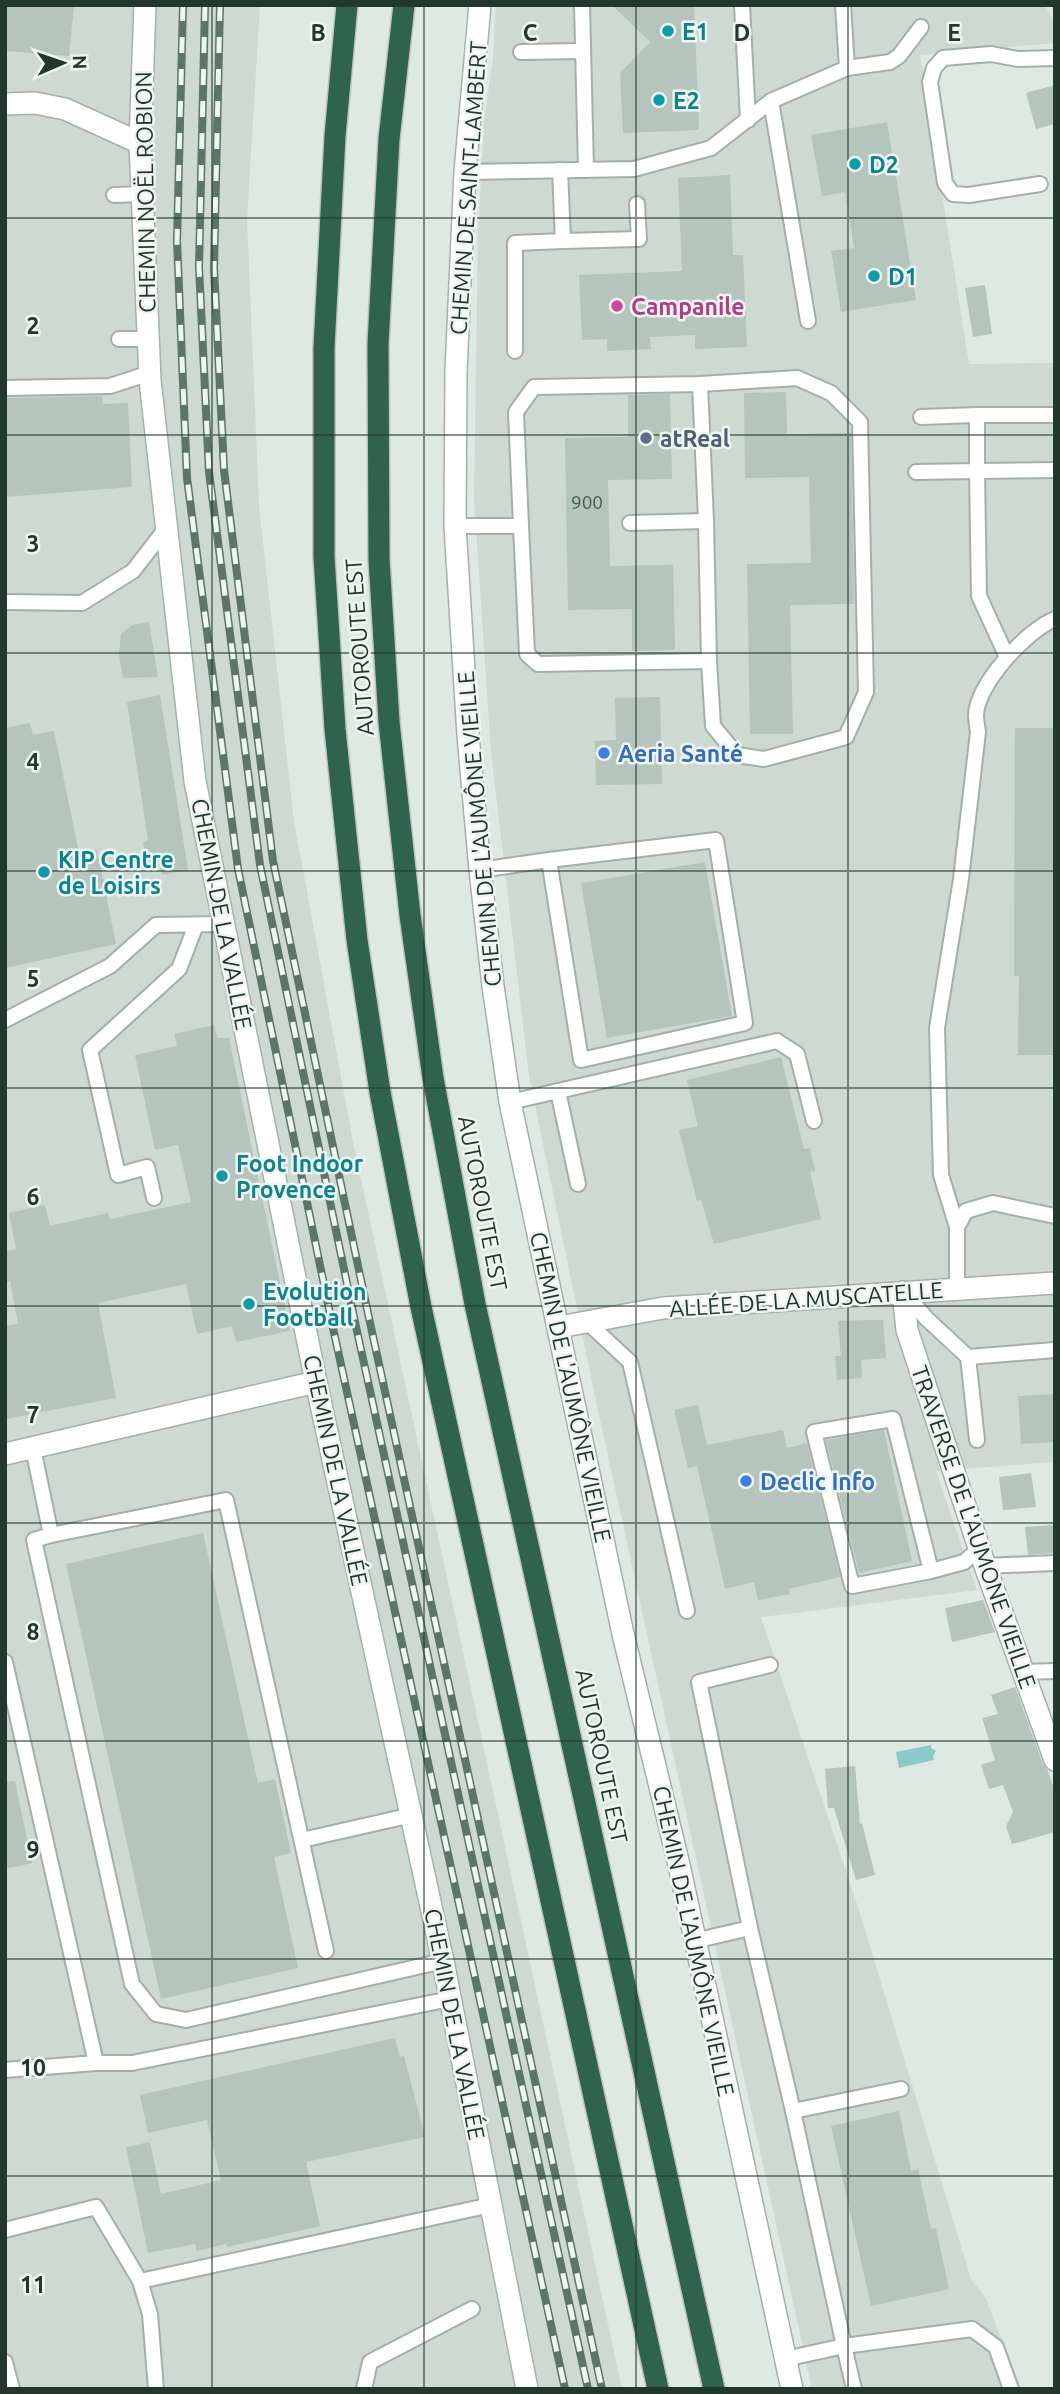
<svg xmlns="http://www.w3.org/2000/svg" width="1060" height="2394" viewBox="0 0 1060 2394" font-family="Ubuntu,sans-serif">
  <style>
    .built { fill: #ced9d2 }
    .water { fill: #8bcacb }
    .building { fill: #b5c4bc }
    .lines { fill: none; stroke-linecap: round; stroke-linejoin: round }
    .lane-casing { stroke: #a3b0a9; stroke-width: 18 }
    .street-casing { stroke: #a3b0a9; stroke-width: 24 }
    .secondary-casing { stroke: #a0b4aa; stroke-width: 24 }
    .highway-casing { stroke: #bdc3c1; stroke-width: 24 }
    .lane { stroke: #fff; stroke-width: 14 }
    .street { stroke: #fff; stroke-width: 21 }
    .secondary { stroke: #fff; stroke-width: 21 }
    .highway { stroke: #306250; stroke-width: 21 }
    .rail-casing { stroke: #5c746a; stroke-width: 8 }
    .rail { stroke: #eff6f2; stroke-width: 5; stroke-dasharray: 16; stroke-linecap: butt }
    .grid { fill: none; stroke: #22382f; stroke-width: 2; stroke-opacity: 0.55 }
    .culture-dot { fill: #0f9aa8; stroke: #eff6f2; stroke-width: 2.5 }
    .hotel-dot { fill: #d1479c; stroke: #eff6f2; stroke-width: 2.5 }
    .service-dot { fill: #5c6f8a; stroke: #eff6f2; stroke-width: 2.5 }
    .shop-dot { fill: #3f7fe0; stroke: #eff6f2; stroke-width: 2.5 }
    .labels { text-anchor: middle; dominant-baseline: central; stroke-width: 5; stroke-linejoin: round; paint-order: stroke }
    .number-label { font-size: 19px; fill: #475b52 }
    .culture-label { font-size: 23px; font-weight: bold; fill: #0d838f; stroke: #eff6f2; text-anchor: start }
    .street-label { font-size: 23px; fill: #22382f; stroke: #eff6f2 }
    .hotel-label { font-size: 23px; font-weight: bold; fill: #b23c85; stroke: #eff6f2; text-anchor: start }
    .service-label { font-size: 23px; font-weight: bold; fill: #4e5e75; stroke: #eff6f2; text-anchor: start }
    .shop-label { font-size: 23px; font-weight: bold; fill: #366cbe; stroke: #eff6f2; text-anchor: start }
    .grid-label { font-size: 23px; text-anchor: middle; font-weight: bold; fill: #22382f; stroke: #eff6f2; stroke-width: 5; stroke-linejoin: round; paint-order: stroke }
  </style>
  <rect width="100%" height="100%" fill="#dfe9e3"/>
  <g class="built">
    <polygon points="5,5 260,5 247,219 259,506 294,821 353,1142 622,2389 5,2389"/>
    <polygon points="496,5 1045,5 1055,24 1055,43 920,55 969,364 1055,363 1055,1462 936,1471 977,1590 761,1617 859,1910 971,2279 986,2299 1021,2389 812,2389 596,1401 529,1076 491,752 474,499 478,235 484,121 493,58"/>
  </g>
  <polygon class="water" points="931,1745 931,1748 936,1751 933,1756 934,1760 899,1768 896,1752"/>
  <g class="building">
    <polygon points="5,5 74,5 69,56 5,51"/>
    <polygon points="612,5 694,5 699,130 623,133 620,73 650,42"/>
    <polygon points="1055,85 1055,124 1036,129 1026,93"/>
    <polygon points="887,122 916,300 841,312 831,251 854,248 850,222 845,192 822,196 811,135"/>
    <polygon points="730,175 733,255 743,255 747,347 695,349 695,335 650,337 651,349 607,351 607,339 582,340 579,275 682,271 678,178"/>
    <polygon points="985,285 992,334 973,337 965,288"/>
    <polygon points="786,392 787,434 851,433 854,604 790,605 793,734 750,734 747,564 811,563 809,477 745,478 744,393"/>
    <polygon points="670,394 672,479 608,480 610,566 673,565 675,650 632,651 632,609 568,610 565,438 628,437 628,395"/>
    <polygon points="102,396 103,404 128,403 132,487 5,497 5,398"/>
    <polygon points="149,622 158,677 123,678 119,655 121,634 132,625"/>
    <polygon points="160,695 188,870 162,875 160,865 147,867 143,842 148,840 127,702"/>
    <polygon points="660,697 662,784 596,785 595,741 616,740 615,698"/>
    <polygon points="30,723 33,735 54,731 79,853 97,850 116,944 5,968 5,728"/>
    <polygon points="1015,728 1055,728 1055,1055 1018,1055 1019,976 1014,976"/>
    <polygon points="705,862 732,1016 607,1038 581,883"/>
    <polygon points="214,1025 217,1038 229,1038 290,1331 236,1342 232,1326 197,1334 186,1284 98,1303 116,1398 5,1419 5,1326 18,1324 10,1281 5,1282 5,1251 16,1249 9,1213 45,1205 50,1226 108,1213 110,1219 191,1202 178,1145 155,1150 135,1055 177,1046 174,1034"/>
    <polygon points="781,1057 804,1149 810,1148 815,1171 810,1172 821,1219 714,1244 701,1200 697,1201 679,1130 698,1126 687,1080"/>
    <polygon points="870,1320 883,1320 886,1358 861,1360 862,1378 837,1380 835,1356 841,1356 838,1321"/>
    <polygon points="1055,1394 1055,1442 1021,1444 1018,1396"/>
    <polygon points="698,1405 707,1445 783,1430 787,1448 807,1443 840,1577 789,1589 790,1594 758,1600 754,1582 725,1589 697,1466 688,1468 674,1410"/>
    <polygon points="884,1430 912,1561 859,1573 826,1440"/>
    <polygon points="1031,1473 1036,1507 1003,1510 999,1477"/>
    <polygon points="1055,1525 1055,1553 1028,1555 1025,1527"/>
    <polygon points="203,1533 258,1783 275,1779 291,1853 274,1857 298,1968 161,1999 66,1564"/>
    <polygon points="983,1600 995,1632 952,1642 945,1608"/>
    <polygon points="1015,1687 1043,1764 1048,1771 1055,1791 1055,1832 1012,1844 1006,1826 1013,1812 1003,1785 989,1789 981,1765 995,1760 982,1718 998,1714 991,1695"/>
    <polygon points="855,1766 860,1824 862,1823 875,1875 856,1880 834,1808 828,1808 825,1769"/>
    <polygon points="15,1781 32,1863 5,1869 5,1782"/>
    <polygon points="395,2038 400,2057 404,2056 425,2137 306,2162 320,2226 227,2247 226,2244 197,2251 195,2244 148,2253 126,2147 150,2142 161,2194 221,2180 207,2120 148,2133 140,2095"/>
    <polygon points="899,2111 911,2171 918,2169 931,2229 936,2228 949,2289 871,2306 831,2126"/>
  </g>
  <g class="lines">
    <defs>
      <g id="lane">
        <polyline points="582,5 586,170"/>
        <polyline points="742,5 748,120"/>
        <polyline points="843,5 847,68"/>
        <polyline points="521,52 583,51"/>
        <polyline points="771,101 808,321"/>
        <polyline points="465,172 634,169 711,148 771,101 847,68 890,62 899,56 921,27"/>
        <polyline points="1040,184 969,195 953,194 945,183 930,82 934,68 943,58 991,54 1018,59 1055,58"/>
        <polyline points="114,195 143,194"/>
        <polyline points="563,241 639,239 637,204"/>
        <polyline points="119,339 149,339"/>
        <polyline points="515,351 515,243 563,241 560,170"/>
        <polyline points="5,388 110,386 150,373"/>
        <polyline points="921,417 977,415"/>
        <polyline points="916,472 977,471 977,415 1055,415"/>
        <polyline points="630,523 706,521"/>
        <polyline points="455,526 521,526 527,654 538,664 709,661 706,521 700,384"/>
        <polyline points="521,526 516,412 534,387 700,384 797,378 831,393 860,422 866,692 846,737 764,759 737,755 713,726 709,661"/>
        <polyline points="5,602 82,603 133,571 167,527"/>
        <polyline points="1007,657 979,596 977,471 1055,470"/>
        <polyline points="480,870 549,860 581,1060 745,1023 716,840 549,860"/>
        <polyline points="5,1020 110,966 156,925 224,924"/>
        <polyline points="558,1091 578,1184"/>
        <polyline points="510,1102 777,1041 797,1054 814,1121"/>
        <polyline points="154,1198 147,1167 118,1175 90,1050 179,969 196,925"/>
        <polyline points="957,1227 966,1211 993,1203 1055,1216"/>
        <path d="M957,1290V1227L941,1175L937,1028L961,879L978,732C977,726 976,720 976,715C977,684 1027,630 1055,619"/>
        <polyline points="904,1293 927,1319 968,1357 977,1440"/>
        <polyline points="586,1321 630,1362 687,1611"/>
        <polyline points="968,1357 1055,1350"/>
        <polyline points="33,1448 51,1535 34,1540 132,1984 156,2014 186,2020 443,1961"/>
        <polyline points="51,1535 226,1500 326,1951"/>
        <polyline points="985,1566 1055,1563"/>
        <polyline points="931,1571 852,1586 814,1432 893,1419 931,1571 964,1562 979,1549"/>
        <polyline points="5,1662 96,2063 5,2070"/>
        <polyline points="1023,1672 1055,1671"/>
        <polyline points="302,1840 412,1815"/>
        <polyline points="750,1928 793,2111 844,2346 972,2329 996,2347 1011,2389"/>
        <polyline points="694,1941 750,1928 699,1682 770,1665"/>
        <polyline points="96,2063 132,2063 450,1999"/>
        <polyline points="793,2111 901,2089"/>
        <polyline points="5,2230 96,2207 140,2281 491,2205"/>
        <polyline points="140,2281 150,2314 156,2389"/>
        <polyline points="785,2359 844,2346 854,2389"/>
        <polyline points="5,2362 12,2389"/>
        <polyline points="364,2389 370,2362 472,2309"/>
      </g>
      <g id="street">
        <polyline points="5,104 35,103 65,109 140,143"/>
        <polyline points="456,371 455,526 468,735 480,870 493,986 510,1102 623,1634 679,1865 792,2389"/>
        <polyline points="903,1292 907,1330 985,1566 1055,1760"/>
        <polyline points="559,1327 663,1308 1055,1283"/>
        <polyline points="5,1454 316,1382"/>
      </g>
      <g id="secondary">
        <polyline points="145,5 140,143 150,380 195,781 316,1382 443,1961 527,2389"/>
        <polyline points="456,371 465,172 480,5"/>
      </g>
      <g id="highway">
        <polyline points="347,5 335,136 324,348 324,557 335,729 357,940 380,1092 421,1307 658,2389"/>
        <polyline points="404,5 389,139 378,344 379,559 389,722 410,915 433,1078 475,1304 714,2389"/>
      </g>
    </defs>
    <use href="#lane" class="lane-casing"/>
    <use href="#street" class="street-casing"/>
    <use href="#secondary" class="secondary-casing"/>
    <use href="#highway" class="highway-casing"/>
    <use href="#lane" class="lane"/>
    <use href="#street" class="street"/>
    <use href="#secondary" class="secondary"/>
    <use href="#highway" class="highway"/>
    <defs>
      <g id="rail">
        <polyline points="183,5 177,241 187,478 238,869 333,1328 565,2389"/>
        <polyline points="205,5 199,267 209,472 260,865 355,1322 588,2389"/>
        <polyline points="220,5 214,268 224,470 273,861 369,1318 602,2389"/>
      </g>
    </defs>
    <use href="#rail" class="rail-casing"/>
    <use href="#rail" class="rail"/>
  </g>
  <path class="grid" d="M212,5V2389M424,5V2389M636,5V2389M848,5V2389M5,218H1055M5,435H1055M5,653H1055M5,871H1055M5,1088H1055M5,1306H1055M5,1523H1055M5,1741H1055M5,1959H1055M5,2176H1055"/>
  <g class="culture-dot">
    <circle cx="668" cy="31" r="7"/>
    <circle cx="659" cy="100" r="7"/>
    <circle cx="855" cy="164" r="7"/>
    <circle cx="874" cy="276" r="7"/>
    <circle cx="44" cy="872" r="7"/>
    <circle cx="222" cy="1176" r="7"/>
    <circle cx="249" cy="1304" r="7"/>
  </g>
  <circle class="hotel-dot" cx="617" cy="306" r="7"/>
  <circle class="service-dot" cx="646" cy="438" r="7"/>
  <g class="shop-dot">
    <circle cx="604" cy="753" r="7"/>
    <circle cx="746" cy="1481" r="7"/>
  </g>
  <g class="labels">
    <g class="number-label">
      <text x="587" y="502">900</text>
    </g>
    <g class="culture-label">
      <text x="682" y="31">E1</text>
      <text x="673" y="100">E2</text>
      <text x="869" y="164">D2</text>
      <text x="888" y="276">D1</text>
      <text x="58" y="859">KIP Centre<tspan x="58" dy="26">de Loisirs</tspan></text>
      <text x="236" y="1163">Foot Indoor<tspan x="236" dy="26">Provence</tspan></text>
      <text x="263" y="1291">Evolution<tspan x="263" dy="26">Football</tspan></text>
    </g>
    <g class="street-label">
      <text transform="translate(468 188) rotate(-86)">CHEMIN DE SAINT-LAMBERT</text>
      <text transform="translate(145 192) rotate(-91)">CHEMIN NOËL ROBION</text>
      <text transform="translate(359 647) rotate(-94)">AUTOROUTE EST</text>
      <text transform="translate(479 829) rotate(-95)">CHEMIN DE L'AUMÔNE VIEILLE</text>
      <text transform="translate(222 914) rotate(79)">CHEMIN DE LA VALLÉE</text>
      <text transform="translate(483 1203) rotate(79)">AUTOROUTE EST</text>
      <text transform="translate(806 1299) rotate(-4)">ALLÉE DE LA MUSCATELLE</text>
      <text transform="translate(571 1387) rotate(78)">CHEMIN DE L'AUMÔNE VIEILLE</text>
      <text transform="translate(336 1470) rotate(78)">CHEMIN DE LA VALLÉE</text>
      <text transform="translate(974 1527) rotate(71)">TRAVERSE DE L'AUMONE VIEILLE</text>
      <text transform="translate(602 1756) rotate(78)">AUTOROUTE EST</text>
      <text transform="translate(694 1941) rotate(78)">CHEMIN DE L'AUMÔNE VIEILLE</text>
      <text transform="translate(455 2024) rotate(79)">CHEMIN DE LA VALLÉE</text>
    </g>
    <g class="hotel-label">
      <text x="631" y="306">Campanile</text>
    </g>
    <g class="service-label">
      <text x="660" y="438">atReal</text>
    </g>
    <g class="shop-label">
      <text x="618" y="753">Aeria Santé</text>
      <text x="760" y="1481">Declic Info</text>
    </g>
  </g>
  <g class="grid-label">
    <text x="318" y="41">B</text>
    <text x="530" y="41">C</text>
    <text x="742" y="41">D</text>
    <text x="954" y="41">E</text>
    <text x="33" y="334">2</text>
    <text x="33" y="552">3</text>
    <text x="33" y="770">4</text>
    <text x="33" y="987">5</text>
    <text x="33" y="1205">6</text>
    <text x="33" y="1423">7</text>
    <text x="33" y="1640">8</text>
    <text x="33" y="1858">9</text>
    <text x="33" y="2076">10</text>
    <text x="33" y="2293">11</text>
  </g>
  <rect width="1060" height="2394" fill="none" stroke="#22382f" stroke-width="14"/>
  <g transform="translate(63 63) rotate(88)" stroke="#eff6f2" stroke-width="5" paint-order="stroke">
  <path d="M0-5L12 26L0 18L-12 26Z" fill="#22382f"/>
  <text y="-10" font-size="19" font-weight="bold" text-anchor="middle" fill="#22382f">N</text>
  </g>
</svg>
